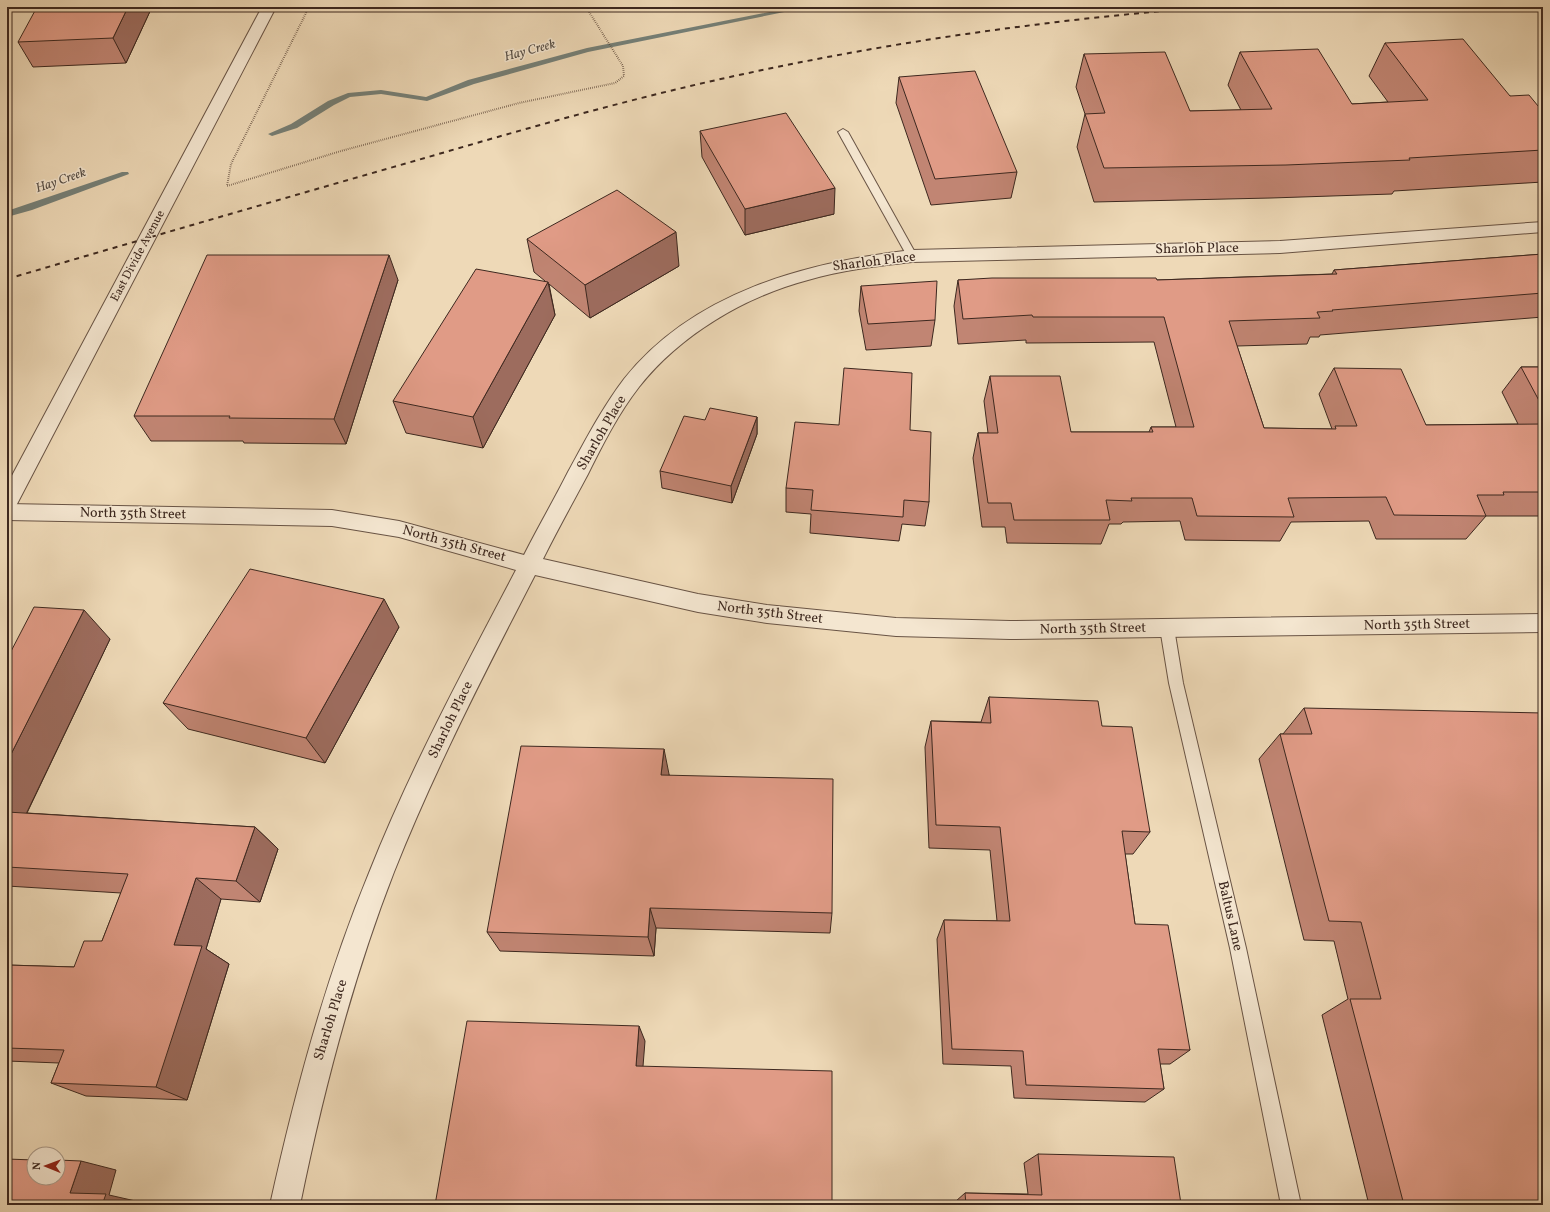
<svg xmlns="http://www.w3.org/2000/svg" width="1550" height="1212" viewBox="0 0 1550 1212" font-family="Vollkorn,serif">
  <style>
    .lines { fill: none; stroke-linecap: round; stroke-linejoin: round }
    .stream { fill: #758078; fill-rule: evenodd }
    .service-casing { stroke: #695445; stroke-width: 2 }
    .minor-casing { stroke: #695445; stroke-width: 2 }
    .tertiary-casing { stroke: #695445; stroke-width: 2 }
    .path { stroke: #3d281f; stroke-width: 2; stroke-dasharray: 0.5 1.5; stroke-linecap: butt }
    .service { fill: #f4e6d0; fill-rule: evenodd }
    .minor { fill: #f4e6d0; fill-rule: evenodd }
    .tertiary { fill: #f4e6d0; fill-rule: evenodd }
    .rail { stroke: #3d281f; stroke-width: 2; stroke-dasharray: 5 5; stroke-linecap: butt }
    .wall { fill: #c18573; stroke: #3d281f }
    .shaded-wall { fill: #9d6c5e; stroke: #3d281f }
    .building { fill: #e09b86; stroke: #3d281f }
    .labels { text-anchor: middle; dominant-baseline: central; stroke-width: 3; stroke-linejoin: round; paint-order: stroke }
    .far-street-label { font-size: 12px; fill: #3d281f; stroke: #f4e6d0 }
    .far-water-label { font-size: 13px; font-style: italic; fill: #544c44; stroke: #f4e6d0 }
    .street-label { font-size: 14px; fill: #3d281f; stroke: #f4e6d0 }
  </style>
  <rect width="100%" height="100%" fill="#eed9b7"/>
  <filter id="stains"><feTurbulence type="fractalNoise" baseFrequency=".005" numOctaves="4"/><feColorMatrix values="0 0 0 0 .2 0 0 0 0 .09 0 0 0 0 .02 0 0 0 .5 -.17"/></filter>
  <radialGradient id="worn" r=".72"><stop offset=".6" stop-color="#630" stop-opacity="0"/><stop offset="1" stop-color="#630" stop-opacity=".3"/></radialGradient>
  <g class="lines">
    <g class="stream">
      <polygon points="795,7 809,7 588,52 474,84 427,101 381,94 350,97 334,105 297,128 272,136 268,134 291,124 328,101 348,93 381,90 426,97 468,80 587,48"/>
      <polygon points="122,172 128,172 129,174 32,210 7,217 7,211"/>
    </g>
    <defs>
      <g id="service">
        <polygon points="843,129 848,132 917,256 916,259 912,260 907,256 838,132"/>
        <polygon points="1167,622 1172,624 1174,628 1183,683 1246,948 1301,1205 1281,1205 1230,948 1169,683 1160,628 1162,624"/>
      </g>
      <path id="minor" d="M1543,222V232L1280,253L912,262C877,266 842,270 808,280C744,297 680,335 639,387C618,414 603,444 588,474C573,502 557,531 543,559L698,594L767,605L896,618L1010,621L1543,614V632L1010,639L896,636L767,623L698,612L535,575C485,672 434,771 394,872C352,980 323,1092 300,1205H270C295,1092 325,980 369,873C410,769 464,669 516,570L399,537L332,526L7,520V504L332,510L399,521L524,555C538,527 554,500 568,472C585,441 602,408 624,379C693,292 807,262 912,250L1280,241Z"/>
      <polygon id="tertiary" points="262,7 276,7 17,504 14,510 7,512 7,485"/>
    </defs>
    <use href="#service" class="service-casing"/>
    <use href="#minor" class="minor-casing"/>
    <use href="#tertiary" class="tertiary-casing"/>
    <polyline class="path" points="309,7 231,164 227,186 341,151 519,103 615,83 624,76 623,66 586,7"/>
    <use href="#service" class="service"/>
    <use href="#minor" class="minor"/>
    <use href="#tertiary" class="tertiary"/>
    <path class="rail" d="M7,279C144,239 281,199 418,160C521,130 625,100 730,77C888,42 1047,20 1208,7"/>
  </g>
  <g class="wall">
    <polygon points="152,7 126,63 33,67 18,42"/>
    <polygon points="1385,43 1510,96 1543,112 1543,182 1394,191 1392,194 1271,198 1094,202 1077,147 1085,114 1076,87 1084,54 1190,111 1241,110 1228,85 1240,52 1352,104 1388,102 1369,76"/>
    <polygon points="899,77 1017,172 1011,198 931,205 896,103"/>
    <polygon points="700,131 834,214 745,235 702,157"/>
    <polygon points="527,239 679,266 590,318 549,284 555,315 483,448 406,433 393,401 545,281 534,272"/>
    <polygon points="1543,254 1543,317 1320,335 1319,337 1310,337 1307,344 1237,346 1264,428 1332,429 1319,394 1334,368 1426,425 1518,424 1502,392 1521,367 1543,367 1543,516 1486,516 1466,539 1376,539 1369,521 1291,522 1280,541 1185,540 1180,521 1123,522 1121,524 1109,524 1101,544 1007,543 1005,527 982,527 973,458 978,433 988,433 984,401 990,376 1071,432 1149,432 1151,427 1176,427 1154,342 1026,343 1026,340 958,344 954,306 958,280 1157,280 1332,274 1334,270"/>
    <polygon points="398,280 346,444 244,443 243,441 151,441 134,416"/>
    <polygon points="861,286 935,320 931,346 866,350 859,311"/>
    <polygon points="757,417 757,434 732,503 662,488 660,471 705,420"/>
    <polygon points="839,425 910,430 929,502 925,526 902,524 899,541 810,533 811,514 786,512 786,488"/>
    <polygon points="399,627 325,763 188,729 163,703"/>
    <polygon points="110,639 27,813 255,827 278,849 260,902 221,899 206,949 229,964 187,1100 86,1096 51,1083 59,1063 7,1061 7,965 74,967 102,941 121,893 7,886 7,659"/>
    <polygon points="989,697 1102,726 1150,832 1133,854 1125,854 1135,924 1190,1050 1170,1064 1160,1064 1164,1089 1145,1102 1014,1098 1011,1066 943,1064 937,939 944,920 997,921 990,850 929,848 925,747 931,721 981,722"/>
    <polygon points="1304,708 1543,1205 1369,1205 1322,1015 1348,999 1334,941 1304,940 1259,759 1280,734 1283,734"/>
    <polygon points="669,774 669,775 832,913 830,933 656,928 654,956 500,951 487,932"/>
    <polygon points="1038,1154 1181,1204 1219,1205 956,1205 956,1201 965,1193 1028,1194 1024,1163"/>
  </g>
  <g class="shaded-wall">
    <polygon points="128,7 152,7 126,63 113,38"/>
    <polygon points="835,188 834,214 745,235 745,209"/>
    <polygon points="676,232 679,266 590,318 585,285"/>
    <polygon points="389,255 398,280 346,444 334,419"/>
    <polygon points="548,282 555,315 483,448 473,417"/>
    <polygon points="757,417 757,434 732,503 731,486"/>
    <polygon points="384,599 399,627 325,763 306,738"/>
    <polygon points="84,610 110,639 17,833 7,826 7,762"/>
    <polygon points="664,749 669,774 666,799 661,775"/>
    <polygon points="255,827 278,849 260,902 236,881"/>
    <polygon points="196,878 221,899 206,949 229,964 187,1100 156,1087 174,945"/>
    <polygon points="650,908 656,928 654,956 648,937"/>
    <polygon points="639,1026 645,1041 642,1079 636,1066"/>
    <polygon points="81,1161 116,1170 109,1195 140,1202 139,1205 102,1205 70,1193"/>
  </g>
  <g class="building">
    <polygon points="37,7 128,7 113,38 18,42"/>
    <polygon points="1463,39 1510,96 1529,95 1543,112 1543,150 1409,158 1410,160 1286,165 1104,168 1085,114 1105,113 1084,54 1165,52 1190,111 1272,109 1240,52 1318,49 1352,104 1428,100 1385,43"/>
    <polygon points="975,71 1017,172 935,179 899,77"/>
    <polygon points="786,113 835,188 745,209 700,131"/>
    <polygon points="617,190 676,232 585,285 527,239"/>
    <polygon points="1543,254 1543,293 1332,310 1333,311 1317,312 1320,318 1229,321 1264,428 1336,429 1335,426 1357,426 1334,368 1401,369 1426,425 1543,424 1543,492 1503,492 1504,495 1477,495 1486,516 1394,515 1386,497 1288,498 1294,517 1197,516 1192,498 1131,498 1132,501 1106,500 1110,520 1014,520 1011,503 988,503 978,433 998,433 990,376 1060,376 1071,432 1153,432 1151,427 1194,427 1164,317 1033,317 1032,315 963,319 958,280 992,278 1156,278 1157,280 1337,274 1334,270"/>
    <polygon points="207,255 389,255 334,419 229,418 230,416 134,416"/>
    <polygon points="476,269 548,282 473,417 393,401"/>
    <polygon points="937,281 935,320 868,324 861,286"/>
    <polygon points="1521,367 1543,367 1543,408"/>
    <polygon points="844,368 912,373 910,430 931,432 929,502 904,500 903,517 811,510 813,490 786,488 795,422 839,425"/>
    <polygon points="710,408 757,417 731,486 660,471 684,416 705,420"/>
    <polygon points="250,569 384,599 306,738 163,703"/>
    <polygon points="34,607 84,610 7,762 7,659"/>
    <polygon points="989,697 1098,701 1102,726 1132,727 1150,832 1122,831 1135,924 1168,925 1190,1050 1158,1049 1164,1089 1026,1085 1023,1051 952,1049 944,920 1010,921 1000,827 936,825 931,721 991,723"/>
    <polygon points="1304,708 1543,713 1543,1205 1404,1205 1350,999 1381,999 1361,922 1329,921 1280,734 1312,734"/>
    <polygon points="521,746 664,749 661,775 833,779 832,913 650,908 648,937 487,932"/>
    <polygon points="7,812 255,827 236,881 196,878 174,945 202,946 156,1087 51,1083 64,1050 7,1048 7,965 74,967 84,941 102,941 128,874 7,867"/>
    <polygon points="467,1021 639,1026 636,1066 832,1071 832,1205 435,1205"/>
    <polygon points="1038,1154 1174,1157 1181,1204 1219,1204 1219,1205 966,1205 965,1193 1042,1195"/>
    <polygon points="7,1159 34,1160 34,1178 58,1178 58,1160 81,1161 70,1193 106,1194 102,1205 7,1205"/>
  </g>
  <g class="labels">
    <g class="far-street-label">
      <text transform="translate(138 256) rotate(-62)">East Divide Avenue</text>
    </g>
    <g class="far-water-label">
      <text transform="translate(530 51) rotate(-15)">Hay Creek</text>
      <text transform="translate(61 181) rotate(-19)">Hay Creek</text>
    </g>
    <g class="street-label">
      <text transform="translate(1197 249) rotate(-1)">Sharloh Place</text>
      <text transform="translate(874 262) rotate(-7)">Sharloh Place</text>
      <text transform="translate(602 433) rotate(-60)">Sharloh Place</text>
      <text transform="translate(133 514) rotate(1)">North 35th Street</text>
      <text transform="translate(454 544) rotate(15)">North 35th Street</text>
      <text transform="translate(770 613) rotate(7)">North 35th Street</text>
      <text transform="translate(1417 625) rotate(-1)">North 35th Street</text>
      <text transform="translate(1093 629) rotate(-1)">North 35th Street</text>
      <text transform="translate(451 720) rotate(-64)">Sharloh Place</text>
      <text transform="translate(1230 916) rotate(77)">Baltus Lane</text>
      <text transform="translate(331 1020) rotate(-73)">Sharloh Place</text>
    </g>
  </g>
  <rect width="1550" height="1212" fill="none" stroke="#eed9b7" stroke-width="24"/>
  <rect x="8" y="8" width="1534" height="1196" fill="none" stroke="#3d281f" stroke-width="2"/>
  <rect x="12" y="12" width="1526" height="1188" fill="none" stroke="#3d281f"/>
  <g transform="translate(46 1166) rotate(271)"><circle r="19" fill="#f4e6d0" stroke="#ab9a89"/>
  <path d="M0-3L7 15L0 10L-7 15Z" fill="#8f2418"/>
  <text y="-6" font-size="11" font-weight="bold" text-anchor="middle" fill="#3d281f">N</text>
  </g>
  <rect width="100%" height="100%" filter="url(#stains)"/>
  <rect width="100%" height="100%" fill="url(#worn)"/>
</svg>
